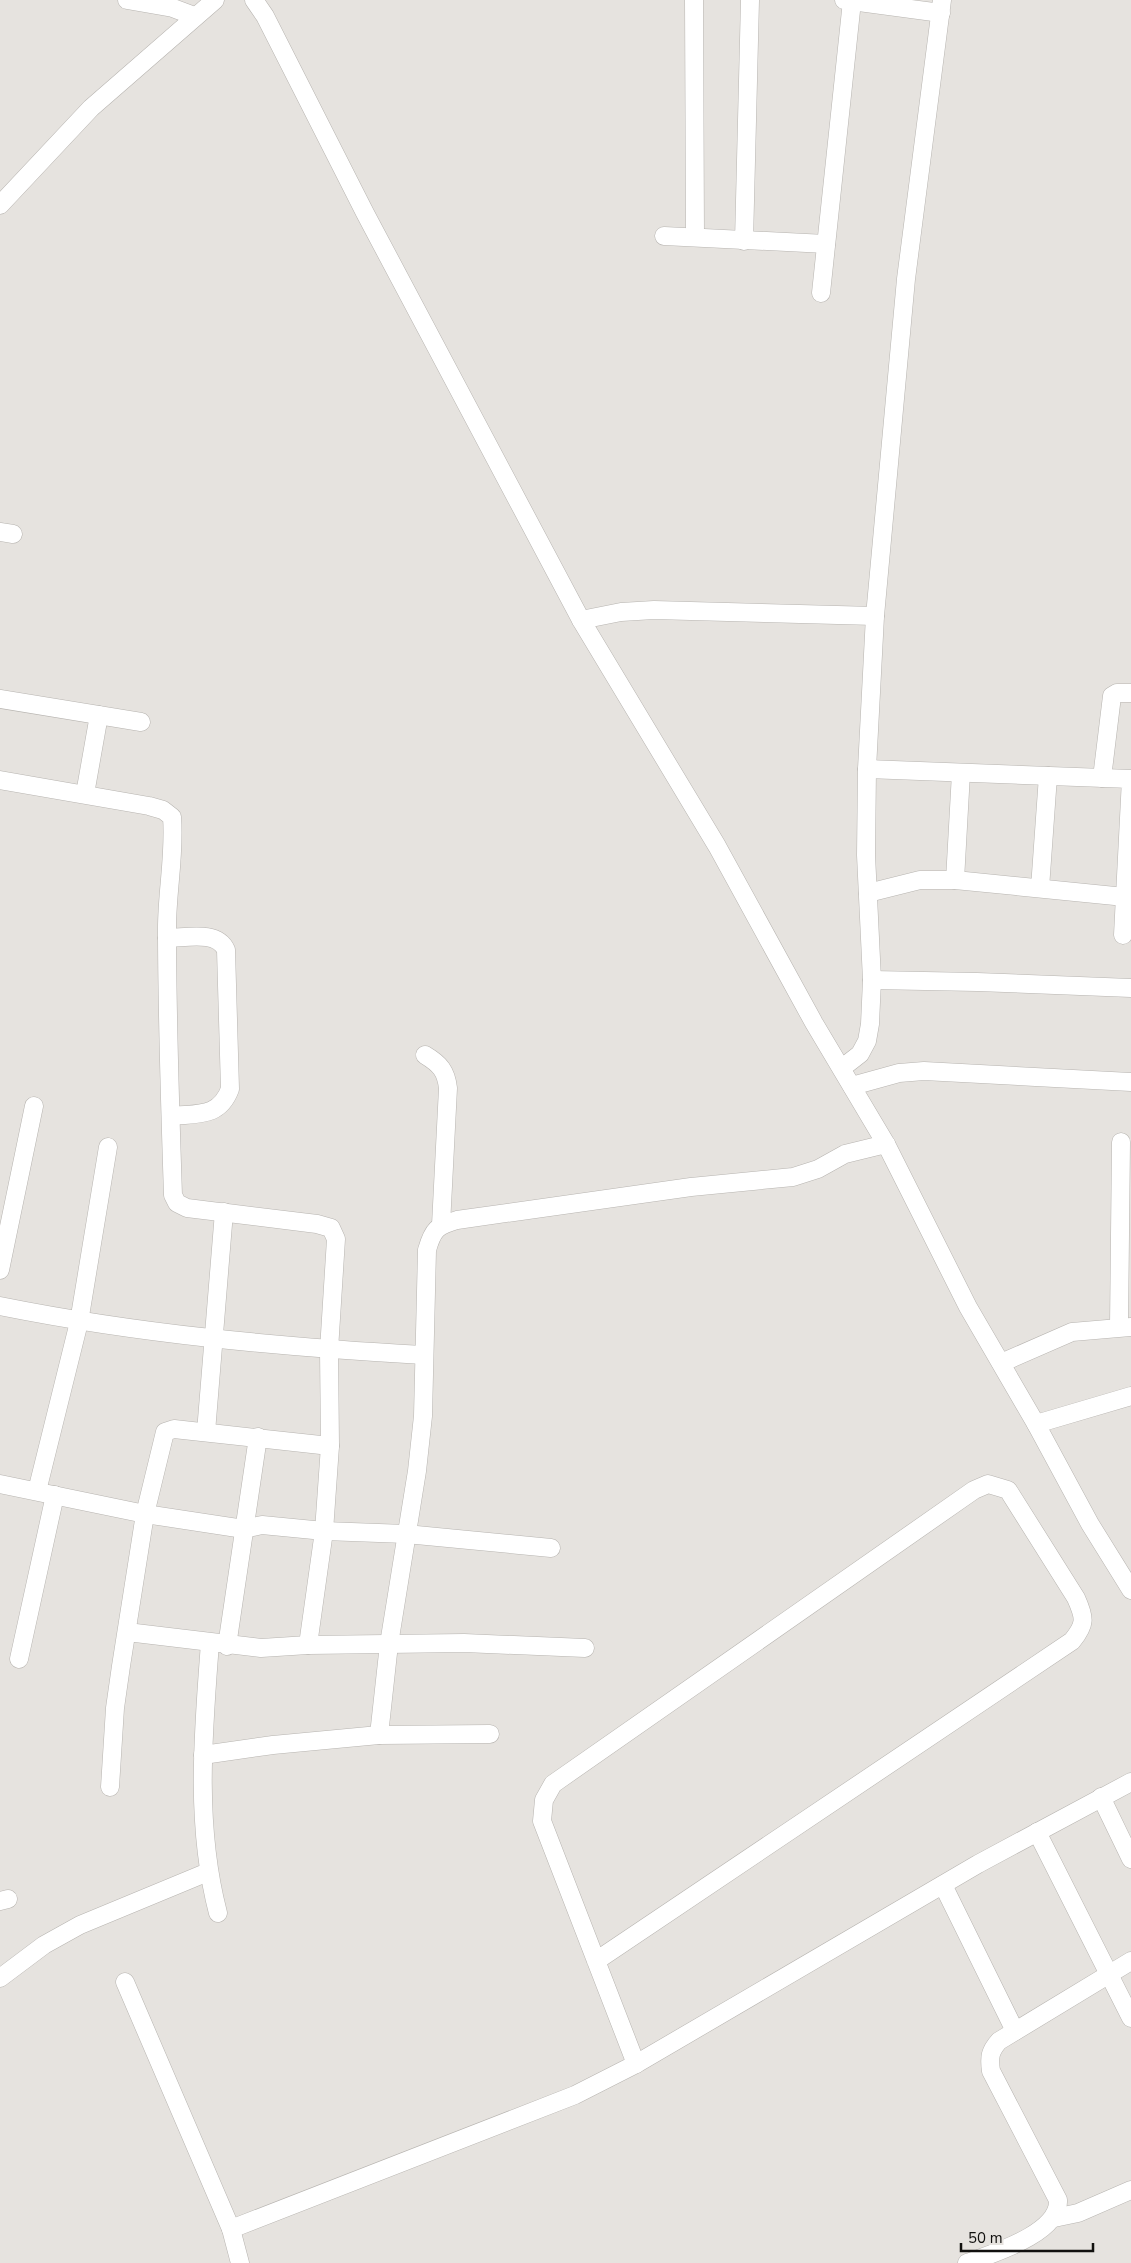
<svg xmlns="http://www.w3.org/2000/svg" width="1131" height="2263" viewBox="0 0 1131 2263" font-family="'Nunito Sans',sans-serif">
  <style>
    .lines { fill: none; stroke-linecap: round; stroke-linejoin: round }
    .minor-casing { stroke: #b7b4b0; stroke-width: 19 }
    .minor { stroke: #fff; stroke-width: 18 }
  </style>
  <rect width="100%" height="100%" fill="#e6e3df"/>
  <g class="lines">
    <defs>
      <g id="minor">
        <polyline points="127,0 173,8 194,16"/>
        <polyline points="254,0 265,16 365,213 581,620 717,846 814,1023 886,1144 968,1307 1036,1424 1090,1524 1131,1590"/>
        <polyline points="694,0 695,236"/>
        <polyline points="844,0 941,13"/>
        <polyline points="0,205 91,108 215,0"/>
        <polyline points="664,236 826,244"/>
        <polyline points="744,241 750,0"/>
        <polyline points="821,293 852,1"/>
        <polyline points="0,532 13,534"/>
        <polyline points="581,620 621,612 654,610 875,616"/>
        <polyline points="0,699 141,722"/>
        <polyline points="867,769 1131,779 1123,935"/>
        <polyline points="1102,778 1112,696 1117,693 1131,693"/>
        <path d="M0,780L149,806L163,810L172,817C175,854 167,891 167,928C167,1017 170,1106 173,1195L177,1203L187,1208L317,1224L331,1228L336,1239L329,1350L330,1446L324,1531L308,1645"/>
        <polyline points="85,794 99,715"/>
        <polyline points="955,880 961,773"/>
        <polyline points="1040,888 1048,776"/>
        <polyline points="868,893 920,880 955,880 1125,897"/>
        <path d="M167,938C186,938 217,930 226,950L230,1089C219,1118 197,1113 171,1116"/>
        <polyline points="872,980 977,982 1131,988"/>
        <path d="M425,1055C440,1064 446,1071 448,1088L441,1225"/>
        <polyline points="842,1068 860,1054 867,1041 870,1024 872,980 866,855 867,769 875,616 906,279 942,0"/>
        <polyline points="852,1086 899,1073 924,1071 1131,1082"/>
        <polyline points="0,1270 34,1106"/>
        <path d="M0,1306C139,1334 281,1347 423,1355"/>
        <polyline points="1119,1327 1121,1142"/>
        <polyline points="1001,1363 1072,1332 1131,1327"/>
        <polyline points="1036,1424 1131,1396"/>
        <polyline points="206,1432 224,1212"/>
        <polyline points="0,1484 145,1514 244,1529 262,1525 324,1531 406,1534 551,1548"/>
        <polyline points="37,1491 79,1322 108,1147"/>
        <polyline points="127,1632 261,1648 308,1645 464,1643 585,1648"/>
        <path d="M210,1643C203,1734 195,1825 218,1913"/>
        <polyline points="227,1646 258,1437"/>
        <polyline points="19,1659 55,1495"/>
        <path d="M379,1735L389,1644L417,1471L423,1416L427,1250C433,1229 437,1226 457,1220L691,1187L793,1177L818,1169L845,1154L886,1144"/>
        <polyline points="203,1755 273,1745 379,1735 490,1734"/>
        <polyline points="110,1787 115,1708 121,1666 145,1514 165,1432 174,1429 330,1446"/>
        <polyline points="1101,1797 1131,1859"/>
        <polyline points="1037,1832 1131,2018"/>
        <polyline points="943,1885 1015,2031"/>
        <polyline points="0,1901 8,1899"/>
        <path d="M596,1961L1072,1641C1086,1624 1085,1618 1076,1598L1008,1490L988,1484L974,1490L553,1784L544,1800L542,1821L636,2064"/>
        <polyline points="0,1978 44,1945 80,1925 208,1872"/>
        <polyline points="125,1982 231,2229 240,2263"/>
        <polyline points="1054,2218 1078,2213 1131,2190"/>
        <polyline points="231,2229 575,2095 636,2064 978,1864 1131,1782"/>
        <path d="M967,2263C994,2253 1060,2233 1058,2200L991,2071C989,2057 990,2051 999,2041L1131,1961"/>
      </g>
    </defs>
    <use href="#minor" class="minor-casing"/>
    <use href="#minor" class="minor"/>
  </g>
  <path d="M961 2243v8h132v-8" fill="none" stroke="#12110f" stroke-width="2.5"/>
  <text x="968" y="2243" font-size="15" fill="#12110f" stroke="#e6e3df" stroke-width="4" paint-order="stroke">50 m</text>
</svg>
